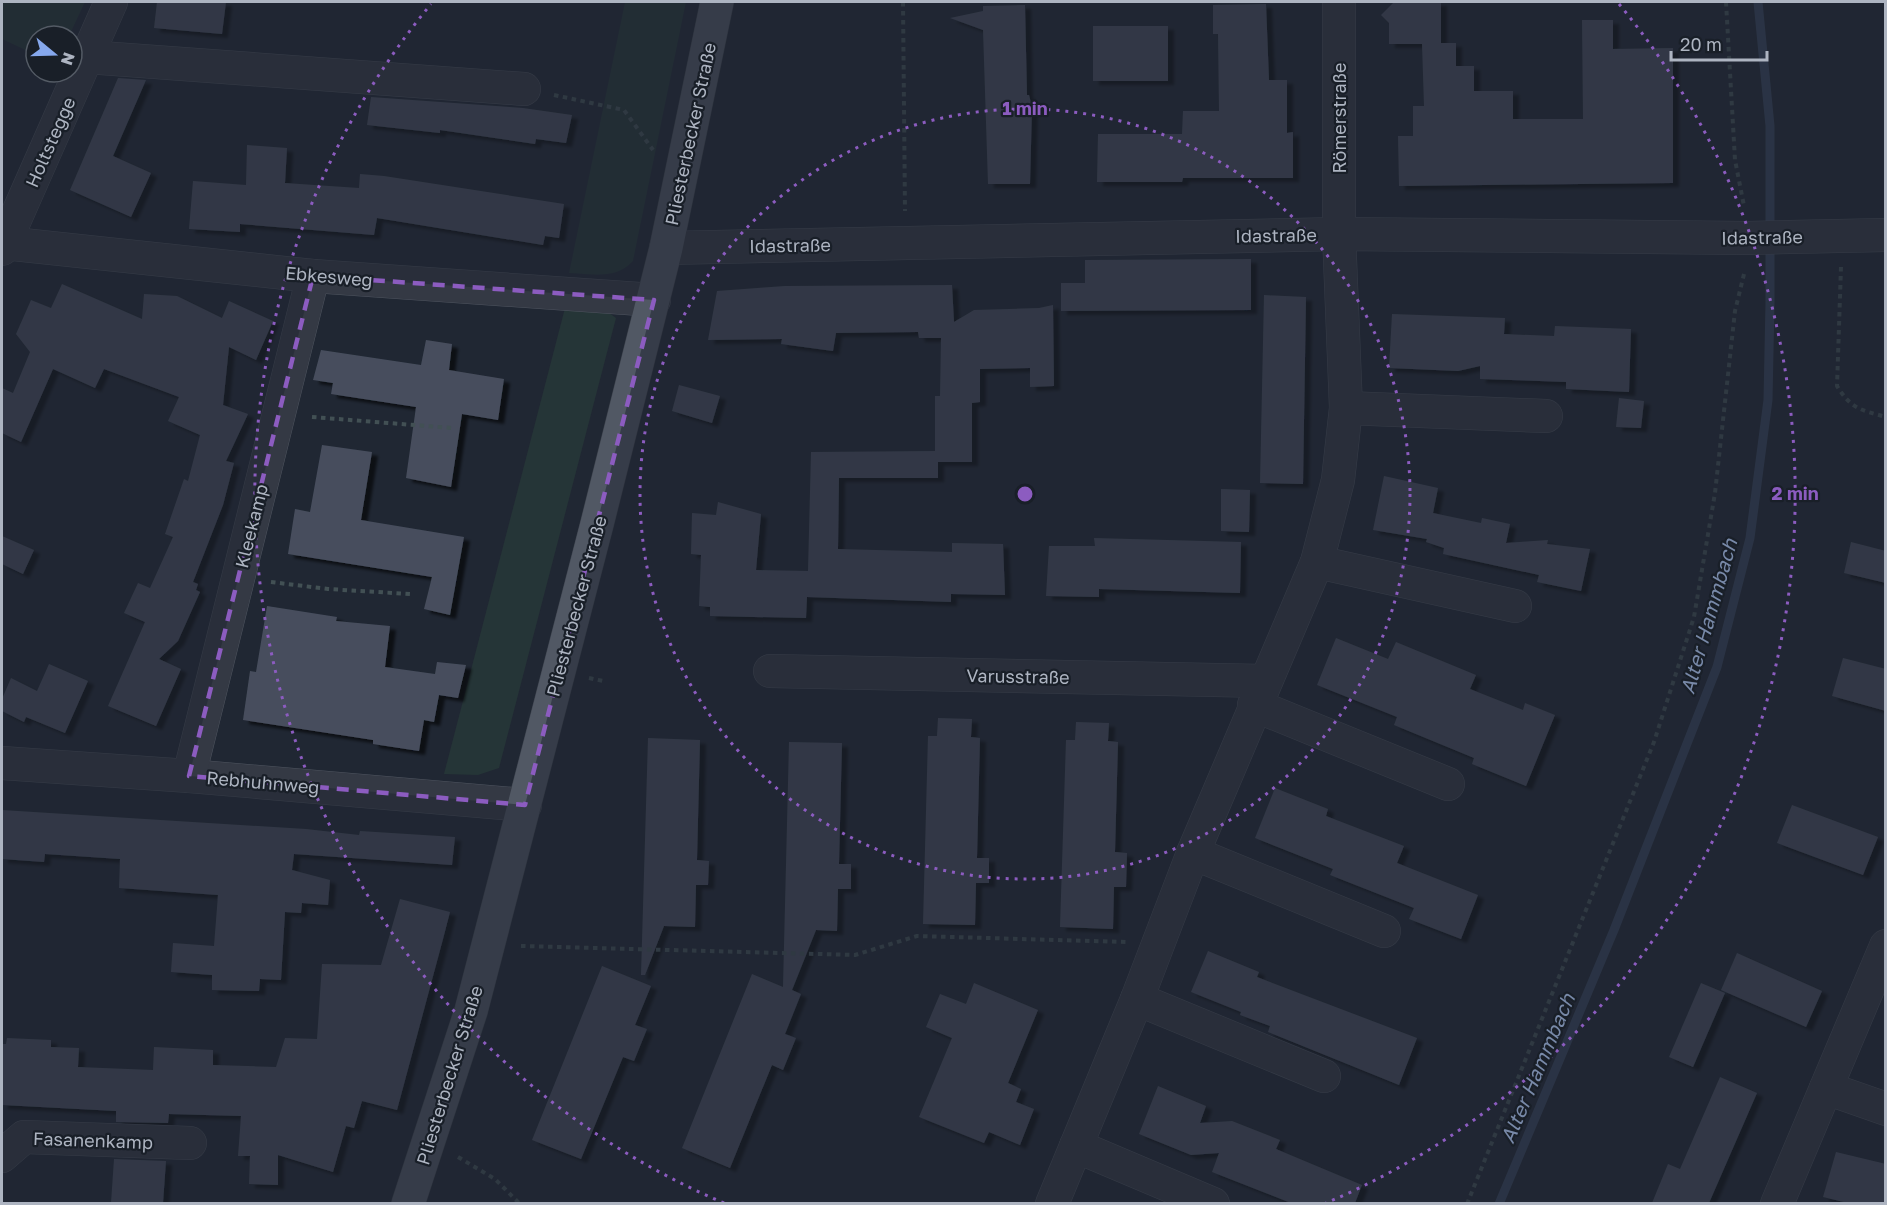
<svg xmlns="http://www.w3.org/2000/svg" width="1887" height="1205" viewBox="0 0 1887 1205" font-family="'Golos Text',sans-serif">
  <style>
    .green { fill: #253537 }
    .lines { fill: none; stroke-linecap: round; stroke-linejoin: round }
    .stream { stroke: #37445b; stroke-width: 9 }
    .building { fill: #474e5d; filter: url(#shadow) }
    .minor-casing { stroke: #4e545f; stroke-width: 34 }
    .major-casing { stroke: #3d434e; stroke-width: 34 }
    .path { stroke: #425054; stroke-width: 4; stroke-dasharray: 4.5 4.5; stroke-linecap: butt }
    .minor { stroke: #343944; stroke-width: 33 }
    .major { stroke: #515864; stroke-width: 33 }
    .marked { fill: none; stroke: #8c5cc0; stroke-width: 4.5; stroke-dasharray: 12 8; stroke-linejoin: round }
    .ring { fill: none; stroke: #8c5cc0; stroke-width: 3; stroke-dasharray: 3 6 }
    .labels { text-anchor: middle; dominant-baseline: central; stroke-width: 4.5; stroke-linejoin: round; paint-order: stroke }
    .street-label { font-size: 18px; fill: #adb4c1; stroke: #191f28 }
    .water-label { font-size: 20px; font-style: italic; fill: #7889a8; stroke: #191f28 }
    .centre { fill: #8c5cc0; stroke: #191f28; stroke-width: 3 }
    .ring-label { font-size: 18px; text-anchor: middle; font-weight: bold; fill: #8c5cc0; stroke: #191f28; stroke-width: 4.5; stroke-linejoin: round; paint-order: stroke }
  </style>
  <defs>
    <filter id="shadow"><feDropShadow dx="6" dy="4" stdDeviation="1.5" flood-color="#0009"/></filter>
  </defs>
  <rect width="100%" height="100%" fill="#202733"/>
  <g class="green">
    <polygon points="2,2 85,2 69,36 36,36 36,55 2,39"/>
    <path d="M625,2H686L633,261C616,280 593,274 569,273Z"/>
    <polygon points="565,308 604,309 616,318 499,768 478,775 444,774"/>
  </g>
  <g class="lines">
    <polyline class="stream" points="1499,1204 1614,930 1717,667 1750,538 1768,400 1770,302 1770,126 1758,2"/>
  </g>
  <g class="building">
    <polygon points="157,2 226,2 222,34 154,28"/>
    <polygon points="1394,2 1441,2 1441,43 1456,43 1456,66 1474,66 1474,91 1513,91 1513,119 1583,119 1582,20 1613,20 1613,49 1673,48 1673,183 1399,186 1398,136 1413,136 1413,106 1424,106 1422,44 1389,44 1389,23 1381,15"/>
    <polygon points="1266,4 1269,80 1287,80 1287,133 1293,132 1293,178 1183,178 1182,182 1097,182 1098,134 1182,134 1183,111 1219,111 1218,34 1213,34 1213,5"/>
    <polygon points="1025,5 1027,95 1029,95 1032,107 1030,184 988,184 983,30 950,18 983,11 983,6"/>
    <rect x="1093" y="26" width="75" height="55"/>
    <polygon points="118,78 146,80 113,156 151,173 131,217 70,190"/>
    <polygon points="371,97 523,108 572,115 566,143 536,139 535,144 440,130 440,133 367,125"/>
    <polygon points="247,145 287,148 285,183 359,188 360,174 384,176 564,204 559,238 545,236 543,245 377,218 374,235 240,224 240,232 189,229 193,181 246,185"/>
    <polygon points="1251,259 1251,310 1061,311 1061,283 1085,283 1085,260"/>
    <polygon points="62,284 142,319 144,294 177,296 222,318 229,301 273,321 256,360 229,347 223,405 248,414 226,461 234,463 223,505 193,582 198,584 196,590 200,592 178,641 159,659 181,669 156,726 108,706 145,622 124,613 138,583 150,588 173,537 165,534 184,479 188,481 200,435 168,421 179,397 104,369 95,388 53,369 21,442 2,433 2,388 13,393 30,352 16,334 31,300 51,308"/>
    <polygon points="952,285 954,322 974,310 1039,308 1053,305 1054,386 1030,387 1030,368 980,369 980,402 972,403 972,462 938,462 938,478 839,478 838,549 952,552 952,543 1003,544 1005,595 951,594 951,602 807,597 806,618 710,616 710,607 699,606 701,555 691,554 692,513 716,515 718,502 761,514 756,570 808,571 811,452 935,451 935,396 940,396 941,338 919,338 918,332 836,333 833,351 781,344 782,339 708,340 717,291 785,286"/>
    <polygon points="1264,295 1306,297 1303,484 1260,483"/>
    <polygon points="1392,314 1505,318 1504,334 1554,336 1555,326 1631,329 1629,392 1566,389 1566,382 1480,379 1480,366 1458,371 1389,368"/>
    <polygon points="426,340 452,344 449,370 504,379 498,420 462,414 451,487 406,478 416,407 331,394 333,383 313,380 321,350 421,365"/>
    <polygon points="679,385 720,396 712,423 672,411"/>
    <polygon points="1619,398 1644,401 1641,428 1616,427"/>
    <polygon points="322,445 372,452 361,520 464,537 450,615 424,609 432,577 288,554 295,509 310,512"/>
    <polygon points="1384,476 1438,488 1433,513 1481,523 1482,518 1510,524 1506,543 1548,540 1547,544 1590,549 1581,591 1537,582 1539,575 1443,554 1444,548 1426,542 1427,539 1373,530"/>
    <polygon points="1221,489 1250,490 1249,532 1221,531"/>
    <polygon points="2,536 34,550 23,574 2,564"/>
    <polygon points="1094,538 1241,542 1240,593 1099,589 1099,597 1046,596 1049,546 1095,546"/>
    <polygon points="1851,542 1886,551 1886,583 1844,573"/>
    <polygon points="267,606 337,617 336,621 390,626 385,667 435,674 437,662 466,665 458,698 439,695 434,722 424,720 419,751 373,744 373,740 243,720 250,671 256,672"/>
    <polygon points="1336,638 1388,659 1396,642 1476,675 1470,689 1523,710 1525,703 1555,715 1526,786 1472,764 1474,758 1394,725 1397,717 1317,685"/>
    <polygon points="1843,658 1886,669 1886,711 1832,696"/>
    <polygon points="49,664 88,681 65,733 26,717 24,722 2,711 2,699 11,678 37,691"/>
    <polygon points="938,718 972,719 971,737 980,738 977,858 989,858 989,883 976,883 975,925 923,924 928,736 937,736"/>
    <polygon points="1076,722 1109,723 1108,741 1118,742 1115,852 1127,853 1126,887 1114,887 1113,929 1060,927 1066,740 1075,740"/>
    <polygon points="648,738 700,740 697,860 709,861 708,885 696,885 695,927 664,926 645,975 641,975"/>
    <polygon points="789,742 842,743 839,864 851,864 851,889 838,889 837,931 816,930 792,990 801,994 785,1034 796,1038 783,1070 772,1065 730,1168 682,1148 752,974 783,987"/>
    <polygon points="1275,788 1328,809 1326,816 1404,846 1397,863 1478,895 1461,939 1409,919 1414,908 1330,875 1333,869 1255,838"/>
    <polygon points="1792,805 1878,837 1863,875 1777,843"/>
    <polygon points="2,810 306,829 359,835 360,831 455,837 452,865 294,854 292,870 330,880 328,905 302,903 301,913 285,912 281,980 260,979 259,991 212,990 212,975 171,972 173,943 214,946 218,895 119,888 120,859 45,854 44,862 2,859"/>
    <polygon points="400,899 450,912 443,939 397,1110 362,1101 354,1128 346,1126 333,1172 278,1155 278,1185 249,1184 250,1156 238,1156 241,1116 169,1114 168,1123 116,1122 116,1111 2,1105 2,1044 6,1044 7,1038 51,1040 51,1047 79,1048 78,1067 153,1070 154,1047 213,1050 213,1065 276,1067 285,1038 317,1039 322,964 381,965"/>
    <polygon points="1208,951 1259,972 1257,977 1417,1038 1399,1085 1268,1032 1270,1026 1240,1015 1241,1012 1191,992"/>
    <polygon points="1737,953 1822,991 1806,1027 1721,990"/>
    <polygon points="602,966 651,986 635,1025 647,1029 634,1061 623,1057 581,1159 532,1140"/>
    <polygon points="974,983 1038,1010 1008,1083 1021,1089 1016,1102 1034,1109 1020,1145 989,1132 984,1143 919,1117 952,1038 926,1027 940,994 966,1004"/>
    <polygon points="1701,983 1725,993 1693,1067 1669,1057"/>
    <polygon points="1720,1077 1757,1093 1709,1203 1652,1203 1668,1164 1680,1169"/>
    <polygon points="1158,1086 1206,1106 1200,1123 1232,1121 1280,1140 1276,1149 1362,1185 1355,1203 1291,1203 1212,1172 1219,1153 1191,1155 1139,1134"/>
    <polygon points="1836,1152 1886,1164 1886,1203 1848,1203 1823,1197"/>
    <polygon points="114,1159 166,1161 163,1203 111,1203"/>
  </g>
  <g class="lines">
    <defs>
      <g id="minor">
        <polyline points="87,57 524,89"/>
        <polyline points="4,243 313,276 654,300"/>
        <polyline points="666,248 1339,234 1747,238 1886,235"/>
        <polyline points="2,249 111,2"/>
        <polyline points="1346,408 1546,416"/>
        <polyline points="1317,562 1515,606"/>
        <polyline points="770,671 1265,681"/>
        <polyline points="1254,705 1448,784"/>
        <polyline points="2,763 189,776 525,805"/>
        <polyline points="189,776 313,276"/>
        <polyline points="1193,853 1384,931"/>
        <polyline points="1137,999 1324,1076"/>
        <polyline points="1826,1088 1886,1109"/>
        <polyline points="1076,1146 1213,1204"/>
        <polyline points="2,1156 24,1137 190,1143"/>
        <polyline points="1052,1204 1137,999 1193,853 1317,562 1338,480 1346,408 1339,234 1339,2"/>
        <polyline points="1777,1204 1886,946"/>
      </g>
      <polyline id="major" points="408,1204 471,1011 597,524 666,248 717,2"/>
    </defs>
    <use href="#minor" class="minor-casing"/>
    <use href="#major" class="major-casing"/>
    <g class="path">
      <polyline points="903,2 905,211"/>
      <polyline points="1726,2 1735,160 1744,206"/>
      <polyline points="554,95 624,110 653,150"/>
      <path d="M1841,267L1837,386C1851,409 1861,410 1886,417"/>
      <polyline points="312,417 452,428"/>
      <polyline points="271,582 328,589 410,594"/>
      <polyline points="589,678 603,681"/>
      <polyline points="521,946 855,955 917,936 1126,942"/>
      <polyline points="458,1157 495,1179 520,1204"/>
      <polyline points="1467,1204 1654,742 1694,617 1715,493 1735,311 1745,270"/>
    </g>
    <use href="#minor" class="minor"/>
    <use href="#major" class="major"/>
  </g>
  <path d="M0 0H1887V1205H0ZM313,276L654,300L525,805L189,776Z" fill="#202733" fill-opacity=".55" fill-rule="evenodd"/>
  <path class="marked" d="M313,276L654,300L525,805L189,776Z"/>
  <g class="ring">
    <circle cx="1025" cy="494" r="385"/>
    <path d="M724 1203A770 770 0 0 1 431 4M1619 4A770 770 0 0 1 1326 1203"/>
  </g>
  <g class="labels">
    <g class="street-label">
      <text transform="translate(1339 118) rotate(-90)">Römerstraße</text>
      <text transform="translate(690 134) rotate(-78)">Pliesterbecker Straße</text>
      <text transform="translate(50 142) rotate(-66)">Holtstegge</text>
      <text transform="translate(1276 235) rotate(-1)">Idastraße</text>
      <text transform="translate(1762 237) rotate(-1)">Idastraße</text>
      <text transform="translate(790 245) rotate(-1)">Idastraße</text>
      <text transform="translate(329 276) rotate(5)">Ebkesweg</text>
      <text transform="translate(251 526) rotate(-76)">Kleekamp</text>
      <text transform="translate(576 606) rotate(-75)">Pliesterbecker Straße</text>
      <text transform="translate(1018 676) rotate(1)">Varusstraße</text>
      <text transform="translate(263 782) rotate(5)">Rebhuhnweg</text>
      <text transform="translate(449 1075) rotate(-73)">Pliesterbecker Straße</text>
      <text transform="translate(93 1140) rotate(2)">Fasanenkamp</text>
    </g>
    <g class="water-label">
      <text transform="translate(1708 616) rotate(-74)">Alter Hammbach</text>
      <text transform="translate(1537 1068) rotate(-67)">Alter Hammbach</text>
    </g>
  </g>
  <circle cx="1025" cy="494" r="9" class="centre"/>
  <g class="ring-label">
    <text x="1025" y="115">1 min</text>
    <text x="1795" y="500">2 min</text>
  </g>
  <rect width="1887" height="1205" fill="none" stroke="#adb4c1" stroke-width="6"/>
  <g transform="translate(54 54) rotate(109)"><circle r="28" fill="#191f28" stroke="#545b65" stroke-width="1.5"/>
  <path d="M0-4.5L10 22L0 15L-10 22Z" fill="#86a8ed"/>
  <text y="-9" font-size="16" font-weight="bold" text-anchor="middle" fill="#adb4c1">N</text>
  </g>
  <path d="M1671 51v9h96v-9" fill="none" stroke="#adb4c1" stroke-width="3"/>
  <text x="1680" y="51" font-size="18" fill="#adb4c1" stroke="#191f28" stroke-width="4.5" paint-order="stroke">20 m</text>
</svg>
